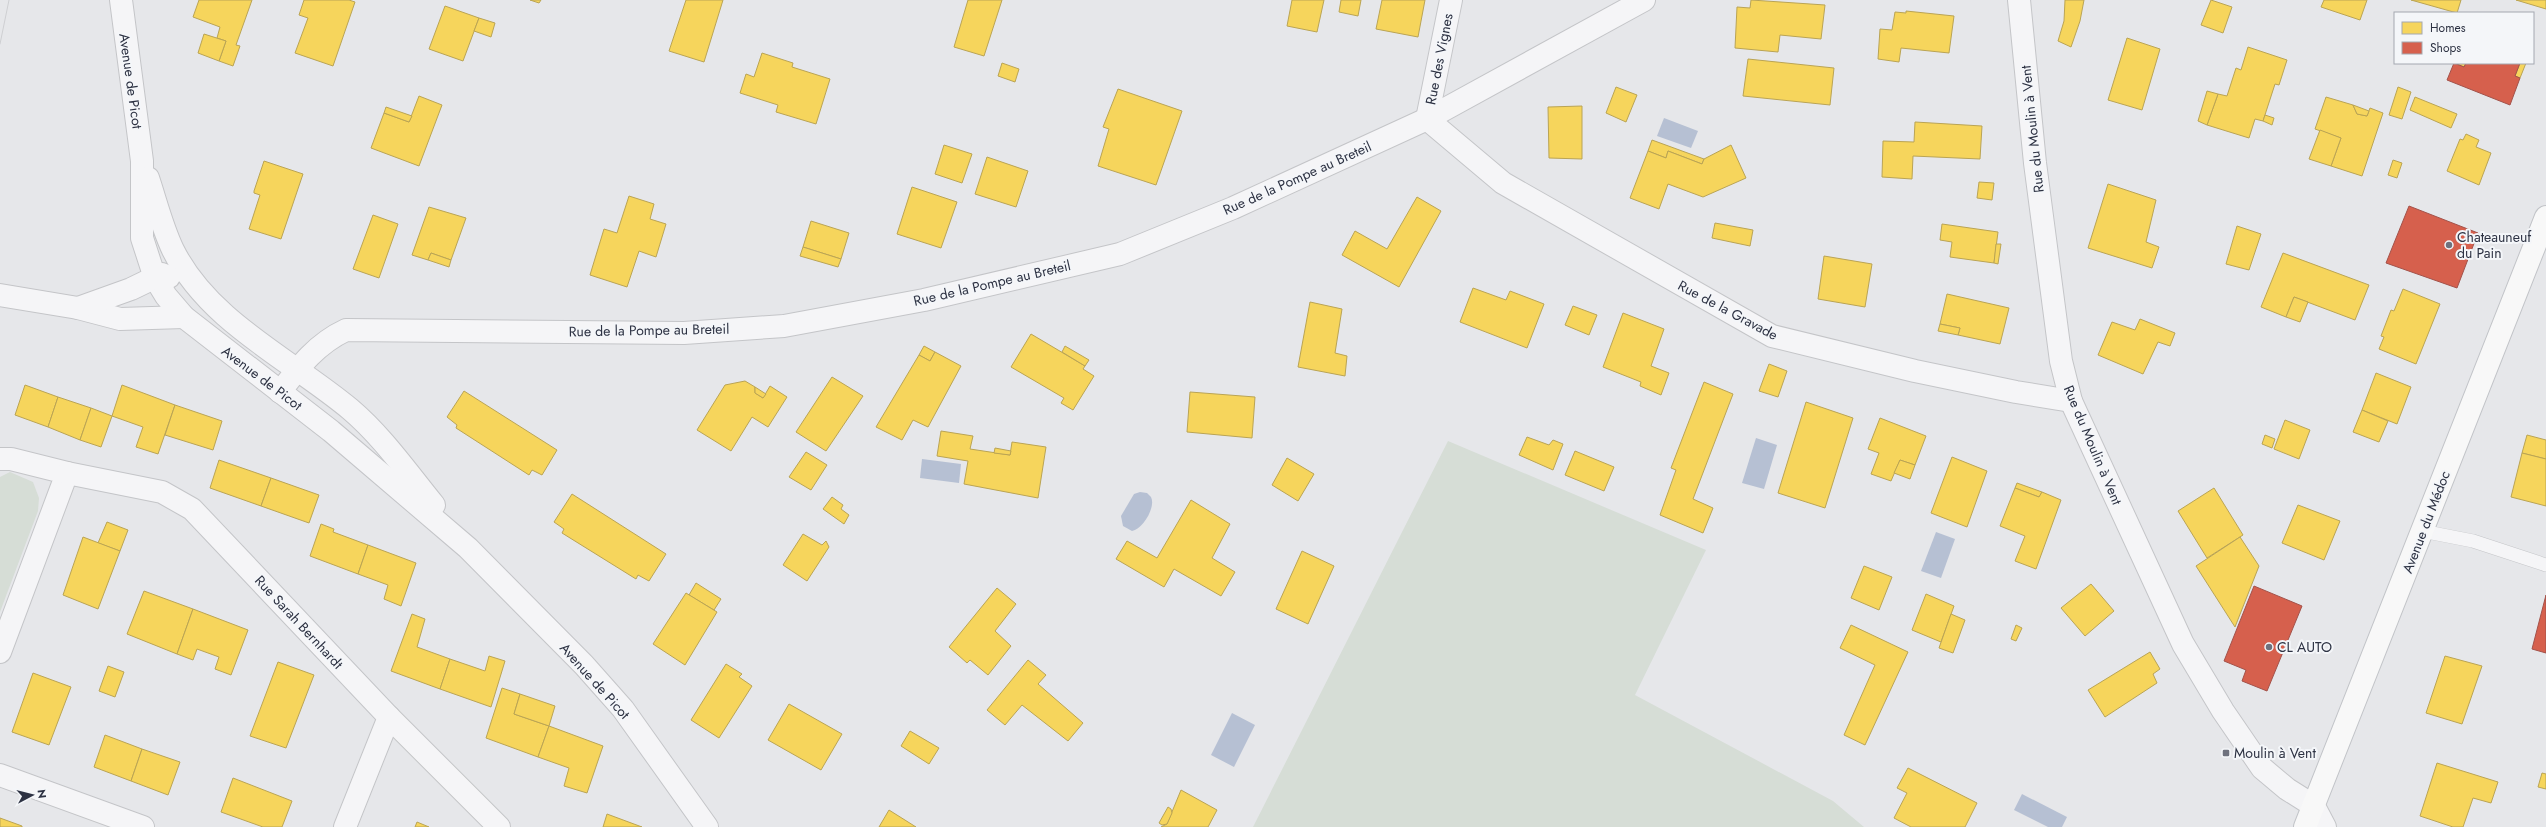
<svg xmlns="http://www.w3.org/2000/svg" width="2546" height="827" viewBox="0 0 2546 827" font-family="Jost,sans-serif">
  <style>
    .green { fill: #d6ddd6 }
    .water { fill: #b6c0d3 }
    .homes { fill: #f6d55c; stroke: #baa454 }
    .shops { fill: #d6604d; stroke: #a3524a }
    .lines { fill: none; stroke-linecap: round; stroke-linejoin: round }
    .service-casing { stroke: #c4c5c8; stroke-width: 14 }
    .minor-casing { stroke: #c4c5c8; stroke-width: 24 }
    .tertiary-casing { stroke: #c4c5c8; stroke-width: 24 }
    .primary-casing { stroke: #c2c4c8; stroke-width: 24 }
    .service { stroke: #f5f5f7; stroke-width: 13 }
    .minor { stroke: #f5f5f7; stroke-width: 22 }
    .tertiary { stroke: #f5f5f7; stroke-width: 22 }
    .primary { stroke: #f8f8f8; stroke-width: 22 }
    .tram { stroke: #cecfd2; stroke-width: 1 }
    .poi-dot { fill: #6e717d; stroke: #f4f6f9; stroke-width: 1.5 }
    .labels { text-anchor: middle; dominant-baseline: central; stroke-width: 4; stroke-linejoin: round; paint-order: stroke }
    .street-label { font-size: 14px; fill: #2d3243; stroke: #f4f6f9 }
    .poi-label { font-size: 14px; fill: #2d3243; stroke: #f4f6f9; text-anchor: start }
  </style>
  <rect width="100%" height="100%" fill="#e6e7ea"/>
  <g class="green">
    <polygon points="1448,441 1706,550 1635,695 1833,801 1864,827 1253,827"/>
    <polygon points="10,472 33,482 39,498 38,511 0,612 0,477"/>
  </g>
  <g class="water">
    <polygon points="1664,118 1698,131 1691,148 1657,136"/>
    <polygon points="1756,438 1777,445 1764,489 1742,483"/>
    <polygon points="922,459 961,464 959,483 920,478"/>
    <path d="M1140,492L1147,493L1151,497C1156,507 1143,529 1132,531L1123,526L1121,516L1134,494Z"/>
    <polygon points="1936,532 1955,539 1941,578 1921,571"/>
    <polygon points="1232,713 1255,725 1234,767 1211,755"/>
    <polygon points="2022,794 2067,817 2062,827 2048,827 2014,810"/>
  </g>
  <g class="homes">
    <polygon points="199,0 252,0 236,45 240,46 233,66 219,61 226,41 217,38 220,27 193,17"/>
    <polygon points="304,0 349,0 355,2 333,66 295,53 308,18 299,15"/>
    <polygon points="530,0 541,0 539,3"/>
    <polygon points="686,0 723,0 704,62 669,51"/>
    <polygon points="968,0 1002,0 984,56 954,47"/>
    <polygon points="1292,0 1324,0 1317,32 1287,26"/>
    <polygon points="1341,0 1361,0 1358,16 1339,12"/>
    <polygon points="1382,0 1425,0 1418,37 1376,29"/>
    <polygon points="1751,0 1825,5 1821,39 1780,35 1778,52 1735,48 1737,7 1750,8"/>
    <polygon points="2065,0 2084,0 2080,21 2071,47 2058,41 2064,21"/>
    <polygon points="2211,0 2232,7 2223,33 2201,25"/>
    <polygon points="2324,0 2367,0 2360,20 2321,7"/>
    <polygon points="2411,0 2461,0 2457,13"/>
    <polygon points="2516,0 2546,0 2546,9"/>
    <polygon points="445,6 479,18 463,61 429,49"/>
    <polygon points="1906,11 1954,16 1949,53 1901,48 1899,62 1878,59 1880,29 1892,30 1895,12 1906,13"/>
    <polygon points="479,18 495,23 491,37 474,31"/>
    <polygon points="204,34 226,41 219,61 198,53"/>
    <polygon points="2127,38 2160,49 2142,110 2108,100"/>
    <polygon points="2248,47 2287,60 2279,85 2275,84 2263,121 2255,119 2249,138 2207,125 2218,94 2227,96 2236,68 2241,70"/>
    <polygon points="762,53 793,63 792,67 830,79 816,124 776,112 778,105 740,93 746,74 754,77"/>
    <polygon points="1748,59 1834,68 1830,105 1743,96"/>
    <polygon points="1002,63 1019,69 1015,82 998,76"/>
    <polygon points="2455,63 2466,63 2464,67"/>
    <polygon points="2520,63 2526,63 2520,78 2515,76"/>
    <polygon points="1616,87 1637,95 1626,122 1606,113"/>
    <polygon points="2398,87 2411,92 2402,119 2389,115"/>
    <polygon points="1118,89 1182,111 1156,185 1098,166 1109,129 1103,127"/>
    <polygon points="2207,91 2218,94 2207,125 2198,121"/>
    <polygon points="419,96 442,105 419,166 371,148 384,113 409,122"/>
    <polygon points="2326,97 2353,105 2357,114 2367,116 2370,108 2383,113 2362,176 2331,166 2341,138 2315,129"/>
    <polygon points="2415,97 2457,114 2451,128 2410,110"/>
    <polygon points="2353,105 2369,111 2367,116 2357,114"/>
    <polygon points="1582,106 1582,159 1549,158 1548,107"/>
    <polygon points="386,107 412,116 409,122 384,113"/>
    <polygon points="2265,115 2274,118 2272,125 2263,121"/>
    <polygon points="1915,122 1982,126 1980,159 1913,156 1912,179 1882,177 1883,141 1914,142"/>
    <polygon points="2320,130 2341,138 2331,166 2309,159"/>
    <polygon points="2466,134 2479,140 2476,147 2491,153 2479,185 2447,171 2460,139 2463,140"/>
    <polygon points="1652,140 1704,159 1702,164 1668,151 1666,158 1648,151"/>
    <polygon points="944,145 972,154 962,183 935,174"/>
    <polygon points="1731,145 1746,178 1703,197 1668,184 1659,209 1630,198 1648,151 1666,158 1668,151 1702,164 1704,159"/>
    <polygon points="987,157 1028,171 1016,207 975,194"/>
    <polygon points="2393,160 2402,163 2397,178 2388,175"/>
    <polygon points="264,161 303,174 281,239 249,229 260,195 254,193 254,191"/>
    <polygon points="1979,182 1994,183 1992,200 1977,198"/>
    <polygon points="2108,184 2156,200 2146,242 2159,247 2152,268 2088,248"/>
    <polygon points="912,187 957,202 941,248 897,234"/>
    <polygon points="629,196 654,204 650,219 666,224 656,257 639,251 627,287 590,275 604,229 617,233"/>
    <polygon points="1417,197 1441,211 1399,287 1342,255 1355,231 1387,249"/>
    <polygon points="429,207 466,218 451,260 431,253 428,260 412,255"/>
    <polygon points="373,215 398,224 379,278 353,269"/>
    <polygon points="811,221 849,233 841,259 803,247"/>
    <polygon points="1715,223 1753,230 1750,246 1712,238"/>
    <polygon points="1942,224 1998,232 1994,263 1950,257 1952,242 1940,240"/>
    <polygon points="2237,226 2261,234 2249,270 2226,264"/>
    <polygon points="1996,244 2001,244 1998,264 1994,263"/>
    <polygon points="803,247 841,259 838,267 800,256"/>
    <polygon points="431,253 451,260 449,267 428,260"/>
    <polygon points="2283,253 2369,285 2355,320 2294,297 2286,317 2261,307"/>
    <polygon points="1824,256 1872,264 1865,307 1818,299"/>
    <polygon points="1473,288 1506,300 1510,291 1544,304 1527,348 1460,322"/>
    <polygon points="2403,289 2440,304 2416,364 2379,349 2384,337 2381,336 2391,310 2394,311"/>
    <polygon points="1947,294 2009,308 2000,344 1958,335 1960,328 1940,324"/>
    <polygon points="2294,297 2308,302 2300,322 2286,317"/>
    <polygon points="1310,302 1342,309 1335,353 1347,356 1345,376 1298,367"/>
    <polygon points="1573,306 1597,315 1589,335 1565,325"/>
    <polygon points="1623,313 1664,329 1651,366 1669,373 1661,395 1640,386 1641,382 1603,367"/>
    <polygon points="2140,319 2175,333 2170,346 2158,342 2143,374 2098,355 2112,322 2135,330"/>
    <polygon points="1940,324 1960,328 1958,335 1938,331"/>
    <polygon points="1031,334 1085,366 1083,369 1094,376 1073,410 1061,403 1064,398 1011,367"/>
    <polygon points="924,346 935,352 930,361 919,355"/>
    <polygon points="1065,346 1089,360 1085,366 1062,352"/>
    <polygon points="935,352 961,366 928,427 913,420 902,440 876,427 919,355 930,361"/>
    <polygon points="1769,364 1787,371 1778,397 1759,391"/>
    <polygon points="2376,373 2411,387 2397,424 2362,410"/>
    <polygon points="832,377 863,396 826,451 796,432"/>
    <polygon points="745,381 755,387 755,393 763,398 770,386 787,397 768,427 752,417 731,451 697,430 725,385"/>
    <polygon points="1704,382 1733,394 1693,499 1713,508 1703,533 1660,515 1676,470 1671,468"/>
    <polygon points="25,385 58,397 48,427 15,415"/>
    <polygon points="122,385 175,405 158,454 136,447 143,427 112,416"/>
    <polygon points="755,387 766,394 763,398 755,393"/>
    <polygon points="464,391 557,450 542,475 532,470 529,475 456,428 457,425 447,417"/>
    <polygon points="1190,392 1255,397 1252,438 1187,432"/>
    <polygon points="58,397 91,408 80,440 48,427"/>
    <polygon points="1806,402 1853,418 1825,508 1778,493"/>
    <polygon points="175,405 222,421 213,450 165,435"/>
    <polygon points="91,408 112,416 101,447 80,440"/>
    <polygon points="2362,410 2388,421 2379,442 2353,432"/>
    <polygon points="1880,418 1926,436 1915,465 1900,460 1891,481 1871,474 1879,453 1868,449"/>
    <polygon points="2285,420 2310,430 2299,459 2274,449"/>
    <polygon points="941,431 973,436 970,449 1010,455 1012,442 1046,447 1038,498 964,484 968,461 937,456"/>
    <polygon points="2265,435 2275,439 2272,448 2262,444"/>
    <polygon points="2527,435 2546,440 2546,459 2522,453"/>
    <polygon points="1527,437 1549,445 1553,440 1563,444 1553,470 1519,455"/>
    <polygon points="995,448 1011,451 1010,455 994,453"/>
    <polygon points="1575,451 1614,467 1604,491 1565,475"/>
    <polygon points="806,452 827,465 811,490 789,477"/>
    <polygon points="2522,453 2546,459 2546,506 2511,497"/>
    <polygon points="1952,457 1987,471 1967,527 1931,513"/>
    <polygon points="1287,458 1314,474 1298,501 1272,485"/>
    <polygon points="219,460 271,478 261,506 210,488"/>
    <polygon points="1900,460 1915,465 1910,479 1894,473"/>
    <polygon points="271,478 319,495 309,523 261,506"/>
    <polygon points="2017,483 2042,492 2039,497 2015,488"/>
    <polygon points="2015,488 2039,497 2042,492 2061,500 2036,569 2015,561 2025,536 2000,526"/>
    <polygon points="2214,488 2243,535 2207,558 2178,511"/>
    <polygon points="572,494 666,554 649,581 638,575 636,579 562,533 564,529 554,522"/>
    <polygon points="832,497 843,505 841,509 849,515 844,524 823,509"/>
    <polygon points="1191,500 1230,524 1212,558 1235,572 1221,596 1174,569 1164,587 1116,559 1127,541 1157,558"/>
    <polygon points="2298,505 2340,521 2324,560 2282,543"/>
    <polygon points="107,522 128,530 120,551 98,543"/>
    <polygon points="321,524 334,529 333,532 368,545 358,574 310,556"/>
    <polygon points="803,534 822,545 826,541 829,547 807,581 783,565"/>
    <polygon points="83,537 120,551 98,609 63,595"/>
    <polygon points="2240,537 2259,566 2235,627 2196,566"/>
    <polygon points="368,545 416,563 401,606 384,599 388,585 358,574"/>
    <polygon points="1302,551 1334,566 1308,624 1276,609"/>
    <polygon points="1864,566 1892,577 1879,610 1851,598"/>
    <polygon points="696,583 721,599 714,610 689,595"/>
    <polygon points="2091,584 2114,611 2085,636 2061,608"/>
    <polygon points="997,588 1016,604 995,631 1011,646 988,675 970,660 967,663 949,647"/>
    <polygon points="144,591 193,609 177,654 127,634"/>
    <polygon points="686,593 717,612 685,665 653,644"/>
    <polygon points="1926,594 1954,606 1941,642 1912,630"/>
    <polygon points="193,609 248,630 231,675 215,669 219,657 197,649 193,660 177,654"/>
    <polygon points="412,614 425,619 417,647 450,659 440,689 391,671"/>
    <polygon points="1951,614 1965,620 1953,653 1939,648"/>
    <polygon points="1851,625 1908,652 1865,745 1844,735 1875,665 1840,648"/>
    <polygon points="2016,625 2022,628 2016,641 2011,639"/>
    <polygon points="2150,652 2160,669 2153,674 2157,683 2105,717 2088,690"/>
    <polygon points="489,656 505,661 491,707 440,689 450,659 485,671"/>
    <polygon points="2445,656 2482,666 2462,724 2426,713"/>
    <polygon points="1028,660 1046,675 1038,684 1083,723 1068,741 1022,705 1005,725 987,710"/>
    <polygon points="278,662 314,675 286,748 250,736"/>
    <polygon points="726,664 742,674 739,677 752,686 719,738 691,720"/>
    <polygon points="108,666 124,672 115,697 99,691"/>
    <polygon points="33,673 71,687 49,745 12,732"/>
    <polygon points="502,688 520,694 514,714 549,726 538,757 486,738"/>
    <polygon points="520,694 555,706 549,726 514,714"/>
    <polygon points="789,704 842,734 821,770 768,740"/>
    <polygon points="549,726 603,746 587,793 564,786 569,768 538,757"/>
    <polygon points="910,731 939,748 929,764 901,746"/>
    <polygon points="105,735 142,749 131,781 94,767"/>
    <polygon points="142,749 180,762 168,795 131,781"/>
    <polygon points="2437,763 2498,782 2491,803 2473,798 2463,827 2453,827 2420,816"/>
    <polygon points="1908,768 1977,803 1965,827 1911,827 1894,818 1907,793 1897,788"/>
    <polygon points="2542,773 2546,774 2546,789 2538,787"/>
    <polygon points="233,778 292,801 282,827 263,827 221,812"/>
    <polygon points="1181,790 1217,810 1208,827 1161,827 1167,824"/>
    <polygon points="1168,807 1171,809 1172,813 1167,824 1162,825 1159,823"/>
    <polygon points="889,810 916,827 879,827"/>
    <polygon points="607,814 642,827 603,827"/>
    <polygon points="0,818 22,826 22,827 0,827"/>
    <polygon points="417,822 429,827 415,827"/>
  </g>
  <g class="shops">
    <polygon points="2454,63 2464,67 2466,63 2520,63 2515,76 2520,78 2510,105 2447,80"/>
    <polygon points="2409,206 2478,233 2457,288 2386,263"/>
    <polygon points="2254,586 2302,606 2267,691 2242,681 2246,670 2224,661"/>
    <polygon points="2546,595 2546,653 2532,649"/>
  </g>
  <g class="lines">
    <defs>
      <polyline id="service" points="2422,531 2473,541 2546,565"/>
      <g id="minor">
        <polyline points="1451,0 1427,119 1503,183 1772,336 1915,371 2016,392 2071,401"/>
        <polyline points="2019,0 2035,163 2061,361 2071,401 2183,644 2223,711 2262,768 2287,789 2314,806 2325,827"/>
        <path d="M280,392C299,367 316,344 346,330L684,333L784,326L924,300L1120,254L1233,208L1427,119L1644,0"/>
        <polyline points="0,459 11,459 67,473 0,652"/>
        <polyline points="67,473 162,492 192,509 389,717 499,827"/>
        <polyline points="0,775 143,827"/>
        <polyline points="345,827 389,717"/>
      </g>
      <g id="tertiary">
        <polyline points="121,0 142,161 142,238 155,278 166,296 184,317 331,431 468,548 584,665 623,709 707,827"/>
        <path d="M148,178C156,202 162,227 173,250C209,322 290,359 350,409C382,436 407,472 434,505"/>
        <polyline points="0,295 78,308 120,319 184,317"/>
        <polyline points="78,308 131,289 162,274 169,277"/>
      </g>
      <polyline id="primary" points="2305,827 2546,217"/>
    </defs>
    <use href="#service" class="service-casing"/>
    <use href="#minor" class="minor-casing"/>
    <use href="#tertiary" class="tertiary-casing"/>
    <use href="#primary" class="primary-casing"/>
    <use href="#service" class="service"/>
    <use href="#minor" class="minor"/>
    <use href="#tertiary" class="tertiary"/>
    <use href="#primary" class="primary"/>
    <polyline class="tram" points="0,44 9,0"/>
  </g>
  <g class="poi-dot">
    <circle cx="2449" cy="245" r="4"/>
    <circle cx="2269" cy="647" r="4"/>
    <rect x="2222" y="749" width="8" height="8" rx="2"/>
  </g>
  <g class="labels">
    <g class="street-label">
      <text transform="translate(1439 59) rotate(-79)">Rue des Vignes</text>
      <text transform="translate(131 81) rotate(82)">Avenue de Picot</text>
      <text transform="translate(2032 129) rotate(-96)">Rue du Moulin à Vent</text>
      <text transform="translate(1297 178) rotate(-24)">Rue de la Pompe au Breteil</text>
      <text transform="translate(992 283) rotate(-13)">Rue de la Pompe au Breteil</text>
      <text transform="translate(1728 310) rotate(28)">Rue de la Gravade</text>
      <text transform="translate(649 330) rotate(-1)">Rue de la Pompe au Breteil</text>
      <text transform="translate(262 378) rotate(37)">Avenue de Picot</text>
      <text transform="translate(2093 445) rotate(67)">Rue du Moulin à Vent</text>
      <text transform="translate(2426 522) rotate(-69)">Avenue du Médoc</text>
      <text transform="translate(299 622) rotate(47)">Rue Sarah Bernhardt</text>
      <text transform="translate(595 681) rotate(48)">Avenue de Picot</text>
    </g>
    <g class="poi-label">
      <text x="2457" y="237">Chateauneuf<tspan x="2457" dy="16">du Pain</tspan></text>
      <text x="2277" y="647">CL AUTO</text>
      <text x="2234" y="753">Moulin à Vent</text>
    </g>
  </g>
  <rect x="2394" y="12" width="140" height="52" fill="#f4f6f9" stroke="#a4a8b0"/>
  <rect x="2402" y="22" width="20" height="12" fill="#f6d55c" stroke="#a4a8b0"/>
  <text x="2430" y="32" font-size="12" fill="#2d3243">Homes</text>
  <rect x="2402" y="42" width="20" height="12" fill="#d6604d" stroke="#a4a8b0"/>
  <text x="2430" y="52" font-size="12" fill="#2d3243">Shops</text>
  <g transform="translate(32 795) rotate(83)" stroke="#f4f6f9" stroke-width="3" paint-order="stroke">
  <path d="M0-3L7 15L0 10L-7 15Z" fill="#2d3243"/>
  <text y="-6" font-size="11" font-weight="bold" text-anchor="middle" fill="#2d3243">N</text>
  </g>
</svg>
